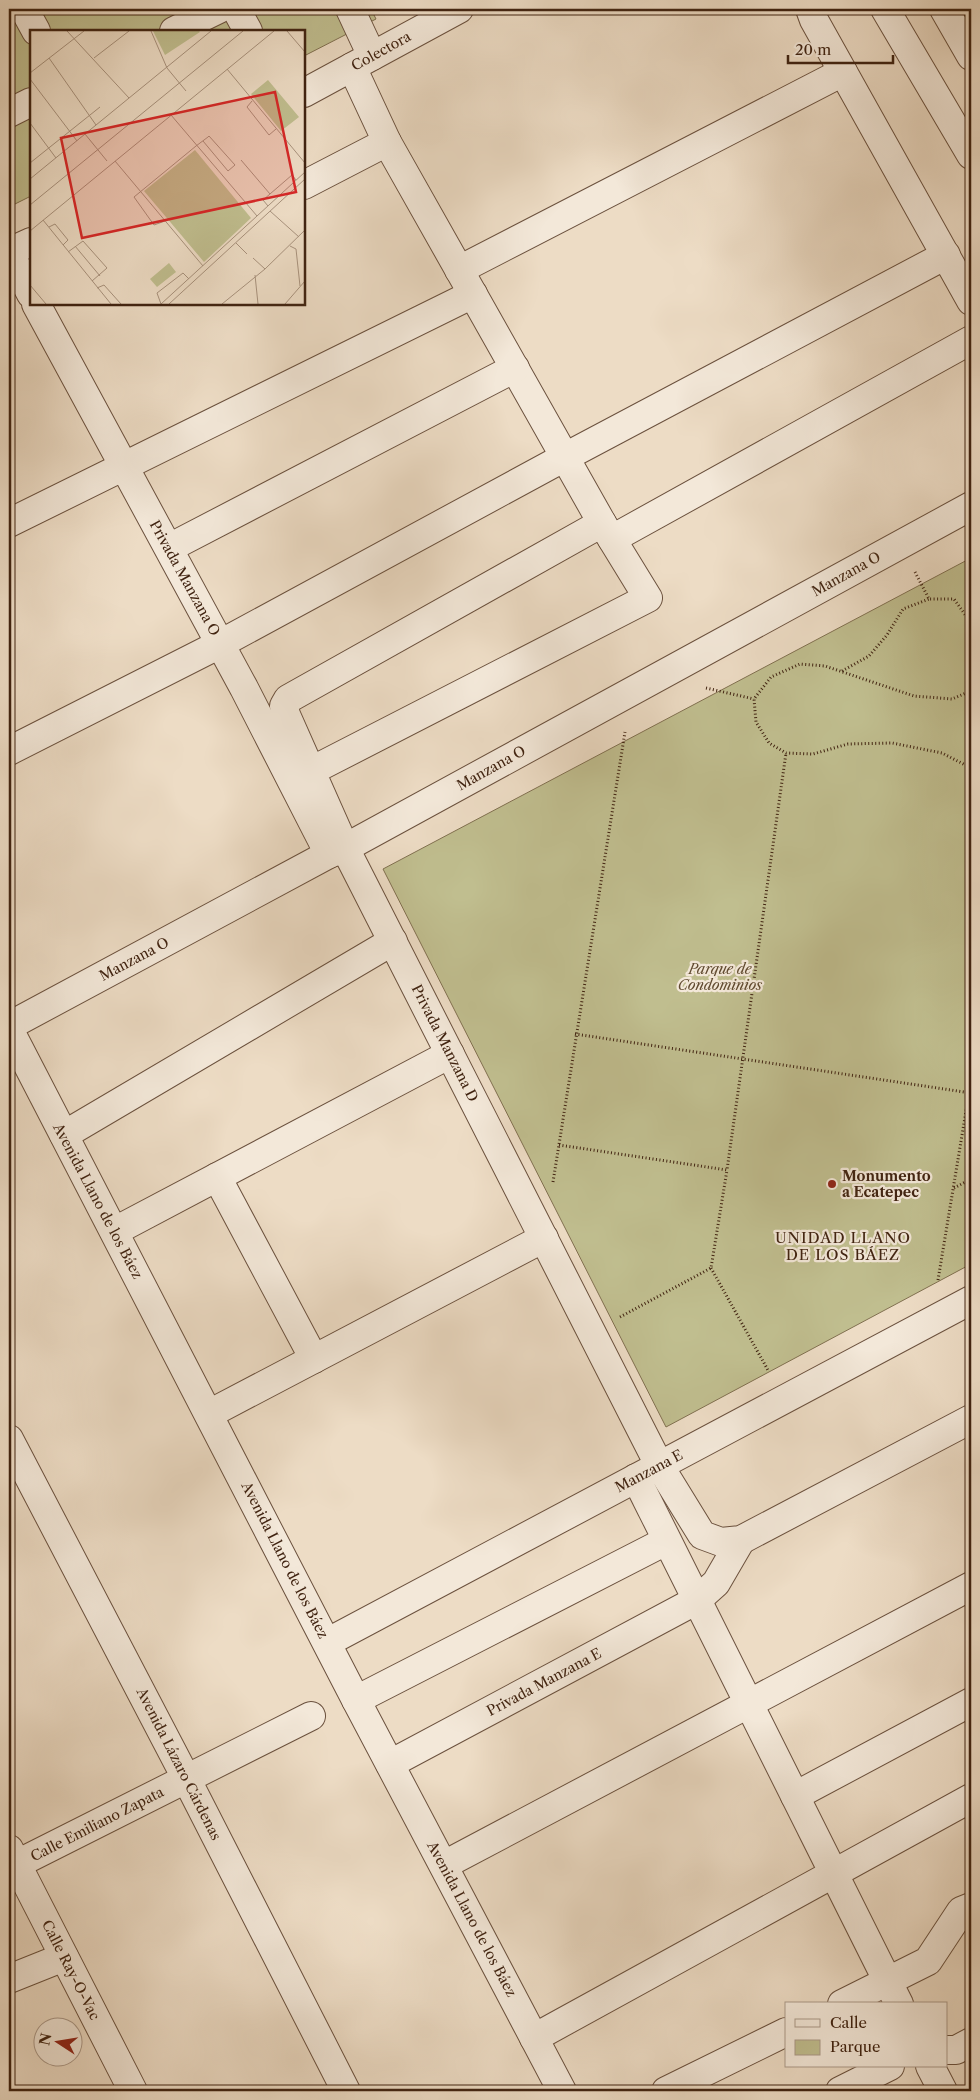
<svg xmlns="http://www.w3.org/2000/svg" width="980" height="2100" viewBox="0 0 980 2100" font-family="'Libre Caslon Text',serif">
  <style>
    .green { fill: #c0be8f; stroke: #807050 }
    .lines { fill: none; stroke-linecap: round; stroke-linejoin: round }
    .street-casing { stroke: #6b513e; stroke-width: 30 }
    .path { stroke: #402311; stroke-width: 3; stroke-dasharray: 1 2.5; stroke-linecap: butt }
    .street { stroke: #f3e8d9; stroke-width: 28 }
    .poi-dot { fill: #8f2418; stroke: #f3e8d9; stroke-width: 2 }
    .labels { text-anchor: middle; dominant-baseline: central; stroke-width: 4.5; stroke-linejoin: round; paint-order: stroke }
    .street-label { font-size: 14px; fill: #402311; stroke: #f3e8d9 }
    .park-label { font-size: 14px; font-style: italic; fill: #604a30; stroke: #f3e8d9 }
    .poi-label { font-size: 14px; font-weight: bold; fill: #402311; stroke: #f3e8d9; text-anchor: start }
    .neighbourhood-label { font-size: 15px; letter-spacing: 1px; fill: #402311; stroke: #f3e8d9 }
    .inset-road { fill: none; stroke: #a8927d; stroke-width: 1 }
    .view { fill: #d62828; fill-opacity: 0.15; stroke: #d62828; stroke-width: 2.5 }
    .inset-edge { fill: none; stroke: #402311; stroke-width: 2.5 }
  </style>
  <rect width="100%" height="100%" fill="#eddcc5"/>
  <filter id="stains"><feTurbulence type="fractalNoise" baseFrequency=".004" numOctaves="4"/><feColorMatrix values="0 0 0 0 .2 0 0 0 0 .09 0 0 0 0 .02 0 0 0 .5 -.17"/></filter>
  <radialGradient id="worn" r=".72"><stop offset=".6" stop-color="#630" stop-opacity="0"/><stop offset="1" stop-color="#630" stop-opacity=".3"/></radialGradient>
  <g class="green">
    <polygon points="9,9 371,9 376,19 304,56 304,31 31,31 31,196 9,207"/>
    <polygon points="971,558 971,1264 666,1427 383,869"/>
  </g>
  <g class="lines">
    <defs>
      <g id="street">
        <polyline points="24,9 36,31"/>
        <polyline points="236,9 248,31"/>
        <polyline points="350,9 372,56"/>
        <polyline points="810,9 814,20 971,301"/>
        <polyline points="885,9 971,155"/>
        <polyline points="944,9 971,56"/>
        <polyline points="174,31 219,9"/>
        <polyline points="304,93 459,9"/>
        <polyline points="9,113 31,102"/>
        <polyline points="387,142 602,523"/>
        <polyline points="304,185 387,142 352,67"/>
        <polyline points="9,252 31,294"/>
        <polyline points="9,252 31,242"/>
        <polyline points="459,270 843,72"/>
        <polyline points="36,304 244,688 329,854"/>
        <polyline points="9,523 473,294"/>
        <polyline points="612,539 971,340"/>
        <polyline points="169,548 515,368"/>
        <polyline points="9,751 220,644 565,457 946,255"/>
        <polyline points="311,771 648,598 602,523 288,699 284,706 286,715 345,848 659,1465 702,1535 721,1542 741,1540 971,1419"/>
        <polyline points="9,1026 329,854 345,848 971,506"/>
        <polyline points="9,1029 356,1700 562,2091"/>
        <polyline points="64,1135 393,941"/>
        <polyline points="217,1177 314,1359"/>
        <polyline points="115,1231 450,1054"/>
        <polyline points="209,1414 544,1238"/>
        <polyline points="9,1439 186,1778 346,2091"/>
        <polyline points="636,1478 899,2004"/>
        <polyline points="328,1642 971,1300"/>
        <polyline points="356,1700 666,1541"/>
        <polyline points="390,1764 697,1600 716,1583 741,1540"/>
        <polyline points="795,1796 971,1702"/>
        <polyline points="9,1849 133,2091"/>
        <polyline points="17,1864 311,1716"/>
        <polyline points="444,1865 971,1586"/>
        <polyline points="9,1979 64,1957"/>
        <polyline points="842,2004 928,1961 961,1911 971,1907"/>
        <polyline points="534,2038 971,1798"/>
        <polyline points="946,2050 956,2050 971,2042"/>
        <polyline points="930,2066 943,2091"/>
        <polyline points="666,2091 786,2032"/>
        <polyline points="840,2091 890,2066"/>
      </g>
    </defs>
    <use href="#street" class="street-casing"/>
    <g class="path">
      <polyline points="915,572 929,599 954,599 971,623"/>
      <polyline points="842,671 869,656 887,635 903,609 929,599"/>
      <polyline points="706,688 754,699"/>
      <polyline points="971,691 952,699 914,696 825,666 800,664 771,677 754,699 756,722 769,743 786,753 813,754 848,744 892,743 942,753 971,768"/>
      <polyline points="575,1034 971,1093"/>
      <polyline points="559,1145 727,1170 786,753"/>
      <polyline points="553,1182 625,732"/>
      <polyline points="954,1188 971,1179"/>
      <polyline points="711,1268 769,1372"/>
      <polyline points="938,1280 969,1093"/>
      <polyline points="620,1317 711,1268 727,1170"/>
    </g>
    <use href="#street" class="street"/>
  </g>
  <circle class="poi-dot" cx="832" cy="1184" r="5"/>
  <g class="labels">
    <g class="street-label">
      <text transform="translate(381 51) rotate(-29)">Colectora</text>
      <text transform="translate(846 574) rotate(-29)">Manzana O</text>
      <text transform="translate(185 578) rotate(61)">Privada Manzana O</text>
      <text transform="translate(491 768) rotate(-29)">Manzana O</text>
      <text transform="translate(134 959) rotate(-28)">Manzana O</text>
      <text transform="translate(445 1043) rotate(63)">Privada Manzana D</text>
      <text transform="translate(98 1201) rotate(62)">Avenida Llano de los Báez</text>
      <text transform="translate(649 1471) rotate(-28)">Manzana E</text>
      <text transform="translate(285 1560) rotate(63)">Avenida Llano de los Báez</text>
      <text transform="translate(544 1682) rotate(-28)">Privada Manzana E</text>
      <text transform="translate(179 1764) rotate(63)">Avenida Lázaro Cárdenas</text>
      <text transform="translate(97 1824) rotate(-27)">Calle Emiliano Zapata</text>
      <text transform="translate(472 1919) rotate(62)">Avenida Llano de los Báez</text>
      <text transform="translate(71 1970) rotate(63)">Calle Ray-O-Vac</text>
    </g>
    <g class="park-label">
      <text x="720" y="969">Parque de<tspan x="720" dy="16">Condominios</tspan></text>
    </g>
    <g class="poi-label">
      <text x="842" y="1176">Monumento<tspan x="842" dy="16">a Ecatepec</tspan></text>
    </g>
    <g class="neighbourhood-label">
      <text x="843" y="1237">UNIDAD LLANO<tspan x="843" dy="17">DE LOS BÁEZ</tspan></text>
    </g>
  </g>
  <g transform="translate(30 30)">
    <rect width="275" height="275" fill="#eddcc5"/>
    <path d="M123,1H169L170,2L135,25ZM238,50L269,87L251,101L221,64ZM165,120L221,188L174,232L114,161ZM139,233L146,242L127,257L120,249Z" fill="#c0be8f"/>
    <path class="inset-road" d="M37,1L99,68M121,1L137,38L156,61M257,1L275,22M19,28L66,95M64,28L99,1M197,39L275,133M0,43L54,1M0,49L47,111M222,71L217,77L239,105L246,99M141,85L227,186M0,93L26,128M55,104L77,131M211,130L240,164M85,131L173,236M0,133L70,77M0,149L181,1M0,175L213,1M238,176L233,170L262,145L266,150M240,181L269,207M13,190L81,274M135,191L124,195L104,167L166,116L178,107L179,106L205,135L198,141L173,111M19,197L25,194L38,210L33,215M0,201L244,1M206,213L217,224M45,216L70,246M260,216L266,219L270,256M38,222L53,211L77,238L62,251M223,228L235,239M225,245L228,274M0,255L16,274M67,258L74,255L91,274M131,274L275,142M131,274L127,263L153,243L159,249M139,274L275,149M192,274L235,239L275,200M255,274L275,251"/>
    <path class="view" d="M245,62L266,162L52,208L31,108Z"/>
    <rect width="275" height="275" class="inset-edge"/>
  </g>
  <rect width="980" height="2100" fill="none" stroke="#eddcc5" stroke-width="30"/>
  <rect x="10" y="10" width="960" height="2080" fill="none" stroke="#402311" stroke-width="2.5"/>
  <rect x="15" y="15" width="950" height="2070" fill="none" stroke="#402311"/>
  <rect x="785" y="2002" width="162" height="65" fill="#f3e8d9" stroke="#ab9989"/>
  <rect x="795" y="2019" width="25" height="8" fill="#f3e8d9" stroke="#ab9989"/>
  <text x="830" y="2028" font-size="15" fill="#402311">Calle</text>
  <rect x="795" y="2040" width="25" height="15" fill="#c0be8f" stroke="#ab9989"/>
  <text x="830" y="2052" font-size="15" fill="#402311">Parque</text>
  <g transform="translate(58 2042) rotate(282)"><circle r="24" fill="#f3e8d9" stroke="#ab9989"/>
  <path d="M0-4L9 19L0 12L-9 19Z" fill="#8f2418"/>
  <text y="-8" font-size="14" font-weight="bold" text-anchor="middle" fill="#402311">N</text>
  </g>
  <path d="M788 55v8h105v-8" fill="none" stroke="#402311" stroke-width="2.5"/>
  <text x="795" y="55" font-size="15" fill="#402311" stroke="#f3e8d9" stroke-width="4" paint-order="stroke">20 m</text>
  <rect width="100%" height="100%" filter="url(#stains)"/>
  <rect width="100%" height="100%" fill="url(#worn)"/>
</svg>
